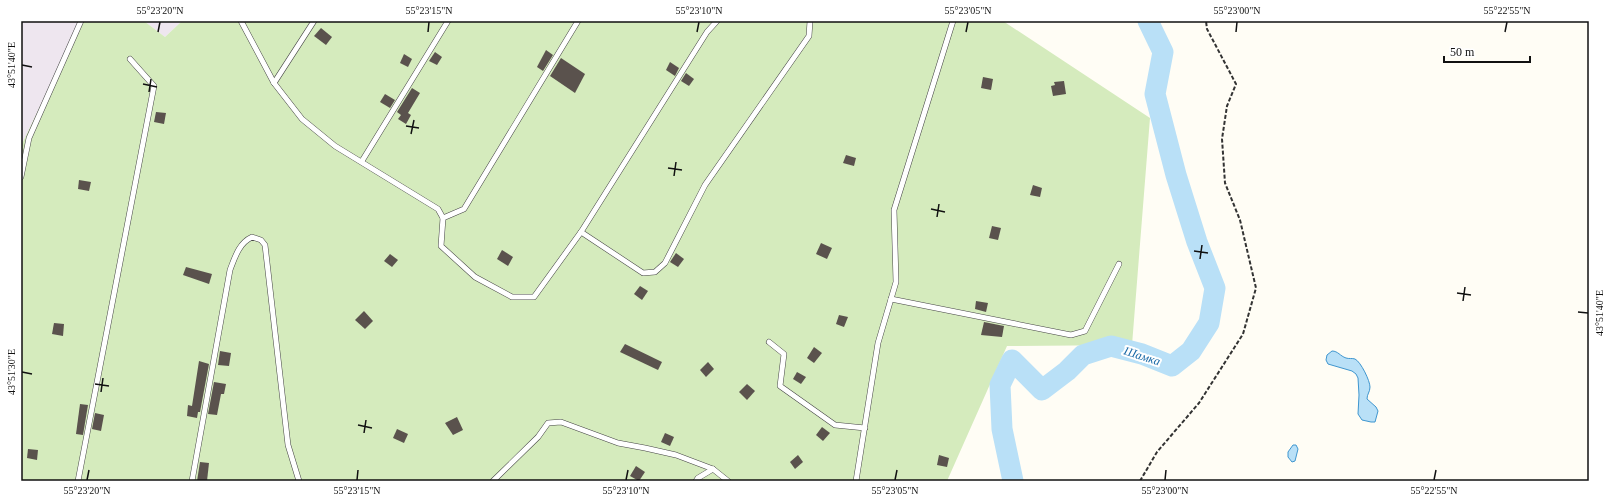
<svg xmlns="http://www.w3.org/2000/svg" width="1610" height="502" viewBox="0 0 1610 502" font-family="Georgia,serif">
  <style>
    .industrial { fill: #eee6ef }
    .green { fill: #d5ebbd }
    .water { fill: #b9e0f7; stroke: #3f96cf }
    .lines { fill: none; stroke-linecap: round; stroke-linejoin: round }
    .river { stroke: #b9e0f7; stroke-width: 21 }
    .building { fill: #5a524d }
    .lane-casing { stroke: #444; stroke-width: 6 }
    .path { stroke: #333; stroke-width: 2; stroke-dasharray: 4 2; stroke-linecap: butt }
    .lane { stroke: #fff; stroke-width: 5 }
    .ticks { fill: none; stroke: #111; stroke-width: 1.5 }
    .labels { text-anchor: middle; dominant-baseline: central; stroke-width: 4; stroke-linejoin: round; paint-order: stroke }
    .water-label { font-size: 12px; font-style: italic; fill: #1768a6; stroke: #fff }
    .neatline { fill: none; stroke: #111; stroke-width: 1.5 }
    .ticks-label { font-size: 10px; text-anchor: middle; fill: #111 }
  </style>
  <rect width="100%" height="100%" fill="#fffdf5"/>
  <g class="industrial">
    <polygon points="21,21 81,21 21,146"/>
    <polygon points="144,21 182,21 165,37"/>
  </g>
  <polygon class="green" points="81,21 144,21 165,37 182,21 1003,21 1150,118 1132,345 1007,346 947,481 21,481 21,146"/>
  <g class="water">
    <path d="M1332,351C1338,351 1340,356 1346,358C1349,359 1352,358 1355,359C1361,362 1370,381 1370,387C1370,392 1367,394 1367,399L1376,407L1378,411L1375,422H1371L1362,420L1358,414L1359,395L1358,378L1356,374L1352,371L1328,364L1326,360L1327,355Z"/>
    <polygon points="1293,445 1296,445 1298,449 1295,461 1292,462 1288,457 1288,452"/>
  </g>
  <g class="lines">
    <polyline class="river" points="1013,481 1002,429 1000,385 1012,360 1042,390 1067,371 1083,355 1111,346 1142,354 1172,366 1191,351 1209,323 1215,288 1197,242 1176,175 1155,94 1163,52 1148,21"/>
  </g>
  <g class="building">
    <polygon points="321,28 332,37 326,45 314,36"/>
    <polygon points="546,50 553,55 543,71 537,67"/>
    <polygon points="435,52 442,57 437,65 429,61"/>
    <polygon points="404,54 412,59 408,67 400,63"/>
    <polygon points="561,58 585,74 575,93 550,76"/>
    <polygon points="670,62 679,68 675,76 666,70"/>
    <polygon points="686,73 694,79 689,86 681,81"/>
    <polygon points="983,77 993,79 991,90 981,88"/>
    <polygon points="1064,81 1066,94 1053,96 1051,86 1055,85 1054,82"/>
    <polygon points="412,88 420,93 408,113 411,115 406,124 398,119 401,115 397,112"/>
    <polygon points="385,94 395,100 390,108 380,102"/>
    <polygon points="156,112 166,113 164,124 154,122"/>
    <polygon points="846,155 856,158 854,166 843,163"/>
    <polygon points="79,180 91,182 89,191 78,189"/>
    <polygon points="1033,185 1042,188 1040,197 1030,195"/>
    <polygon points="992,226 1001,228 998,240 989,238"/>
    <polygon points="821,243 832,248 827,259 816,254"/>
    <polygon points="502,250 513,257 508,266 497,259"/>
    <polygon points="676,253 684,259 678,267 670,262"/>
    <polygon points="390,254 398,260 392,267 384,261"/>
    <polygon points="186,267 212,274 209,284 183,275"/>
    <polygon points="640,286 648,291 642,300 634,294"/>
    <polygon points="976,301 988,303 986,312 975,309"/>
    <polygon points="364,311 373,321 365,329 355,320"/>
    <polygon points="839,315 848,317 844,327 836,324"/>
    <polygon points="984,322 1004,326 1002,337 981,335"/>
    <polygon points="54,323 64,324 63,336 52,334"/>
    <polygon points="625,344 662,362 658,370 620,352"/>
    <polygon points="814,347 822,353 814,363 807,358"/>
    <polygon points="220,351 231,353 229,366 218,365"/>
    <polygon points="199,361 209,364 200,412 198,412 197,418 187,416 188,405 192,406"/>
    <polygon points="708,362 714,369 706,377 700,370"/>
    <polygon points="797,372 806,377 801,384 793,379"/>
    <polygon points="214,382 226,384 224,394 221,394 217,415 208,414"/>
    <polygon points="747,384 755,391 747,400 739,392"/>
    <polygon points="80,404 88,405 83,435 76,434"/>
    <polygon points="95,413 104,415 101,431 92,429"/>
    <polygon points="457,417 463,430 453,435 445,423"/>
    <polygon points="822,427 830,433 823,441 816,435"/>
    <polygon points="397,429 408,434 404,443 393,438"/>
    <polygon points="665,433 674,437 670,446 661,442"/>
    <polygon points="28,449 38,450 37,460 27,458"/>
    <polygon points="798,455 803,462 795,469 790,462"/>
    <polygon points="939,455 949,458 947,467 937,465"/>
    <polygon points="200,462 209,463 207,481 197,481"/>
    <polygon points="636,466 645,472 639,481 630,476"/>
  </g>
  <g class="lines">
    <defs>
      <g id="lane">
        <polyline points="241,21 274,83 302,119 335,146 438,209 443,218"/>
        <polyline points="578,21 464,209 443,218 441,246 475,277 512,297 534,297 581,232 707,32 717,21"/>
        <polyline points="274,83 314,21"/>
        <polyline points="362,161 448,21"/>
        <polyline points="21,177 29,138 81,21"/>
        <polyline points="581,232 643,273 655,272 665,263 705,185 809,36 810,21"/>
        <polyline points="891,299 1071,335 1085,331 1119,264"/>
        <polyline points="769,342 784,354 780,386 835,425 865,428"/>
        <polyline points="78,481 154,86 130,59"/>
        <path d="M192,481L230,270C235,257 239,243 252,237L261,240L265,245L288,445L299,481"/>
        <polyline points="493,481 538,437 548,423 561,422 618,443 645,448 676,455 713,469 728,481"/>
        <polyline points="696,481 698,478 713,469"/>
        <polyline points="856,481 878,343 896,282 894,210 953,21"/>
      </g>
    </defs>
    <use href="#lane" class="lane-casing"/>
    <polyline class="path" points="1140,481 1157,452 1199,403 1243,334 1256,288 1240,220 1225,183 1222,139 1227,106 1236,84 1207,29 1206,21"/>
    <use href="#lane" class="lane"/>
  </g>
  <path class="ticks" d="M158,32L160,22M428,32L429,22M697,32L699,22M966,32L968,22M1236,32L1237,22M1505,32L1507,22M22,65L32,67M143,84L157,87M149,92L151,79M406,126L419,128M411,134L414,120M668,168L682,170M674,176L676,162M931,209L945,212M937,217L939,204M1194,251L1208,253M1200,259L1202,245M1457,293L1471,295M1463,301L1465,287M1578,312L1588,313M22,372L32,374M95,384L109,386M101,392L103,378M358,425L372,428M364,433L366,420M87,480L89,470M357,480L358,470M626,480L628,470M895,480L897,470M1165,480L1166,470M1434,480L1436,470"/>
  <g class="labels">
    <g class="water-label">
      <text transform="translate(1142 356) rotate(18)">Шамка</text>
    </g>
  </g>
  <rect width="1610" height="502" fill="none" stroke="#ffffff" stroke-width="44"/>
  <path d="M1444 56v6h86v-6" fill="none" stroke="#111111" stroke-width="2"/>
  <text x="1450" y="56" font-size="12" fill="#111111" stroke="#ffffff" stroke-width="3" paint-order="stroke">50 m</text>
  <rect x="22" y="22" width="1566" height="458" class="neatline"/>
  <g class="ticks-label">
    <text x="160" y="14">55°23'20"N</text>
    <text x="429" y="14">55°23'15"N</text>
    <text x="699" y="14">55°23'10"N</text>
    <text x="968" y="14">55°23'05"N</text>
    <text x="1237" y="14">55°23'00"N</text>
    <text x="1507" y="14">55°22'55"N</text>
    <text transform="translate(11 65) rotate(-90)" y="4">43°51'40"E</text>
    <text transform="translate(1599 313) rotate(-90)" y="4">43°51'40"E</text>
    <text transform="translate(11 372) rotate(-90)" y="4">43°51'30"E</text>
    <text x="87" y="494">55°23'20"N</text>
    <text x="357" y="494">55°23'15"N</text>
    <text x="626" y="494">55°23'10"N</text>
    <text x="895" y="494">55°23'05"N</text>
    <text x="1165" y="494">55°23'00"N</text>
    <text x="1434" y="494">55°22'55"N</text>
  </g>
</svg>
